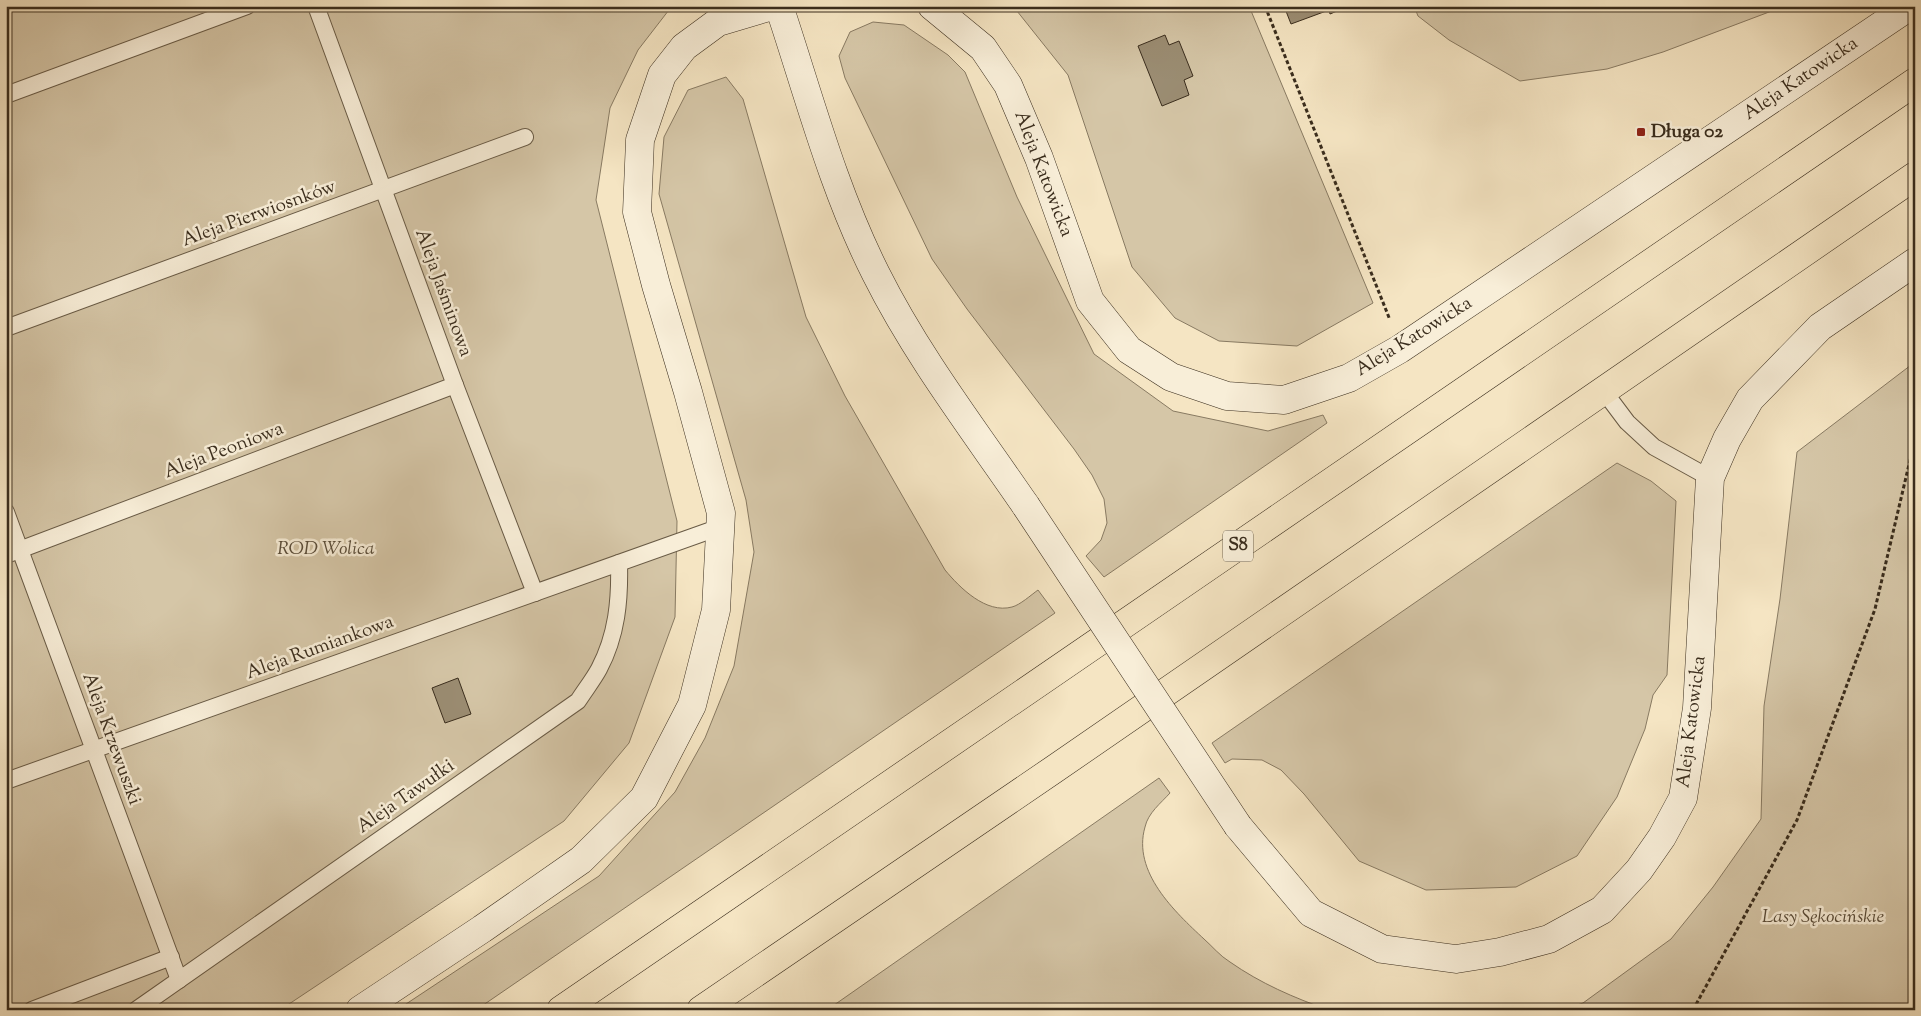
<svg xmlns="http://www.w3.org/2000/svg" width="1921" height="1016" viewBox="0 0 1921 1016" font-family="'Sorts Mill Goudy',serif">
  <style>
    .green { fill: #d5c6a7; stroke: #887a62 }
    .building { fill: #9b8d73; stroke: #3a2d1d }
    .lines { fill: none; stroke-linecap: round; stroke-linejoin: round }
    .lane-casing { stroke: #695b46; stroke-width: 18 }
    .secondary-casing { stroke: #3a2d1d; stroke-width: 29 }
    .highway-casing { stroke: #3a2d1d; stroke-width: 29 }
    .path { stroke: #3a2d1d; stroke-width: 3; stroke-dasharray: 4 2.5; stroke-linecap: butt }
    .lane { stroke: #f8eed8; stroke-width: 16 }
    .secondary { stroke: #f8eed8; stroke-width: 28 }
    .highway { stroke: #f5e5c3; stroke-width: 28 }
    .secondary-bridge-casing { stroke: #3a2d1d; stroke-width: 29; stroke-linecap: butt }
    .secondary-bridge { stroke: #f8eed8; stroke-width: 28 }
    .poi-dot { fill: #8f2418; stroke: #f8eed8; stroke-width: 2 }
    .labels { text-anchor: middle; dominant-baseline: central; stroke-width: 5; stroke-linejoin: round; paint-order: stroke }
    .shield { fill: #f8eed8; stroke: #736755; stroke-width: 1 }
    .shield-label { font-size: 18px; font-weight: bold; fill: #3a2d1d }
    .street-label { font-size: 19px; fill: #3a2d1d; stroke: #f8eed8 }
    .poi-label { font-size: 19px; font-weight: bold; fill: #3a2d1d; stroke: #f8eed8; text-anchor: start }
    .park-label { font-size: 19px; font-style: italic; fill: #594c39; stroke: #f8eed8 }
  </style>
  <rect width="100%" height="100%" fill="#f5e5c3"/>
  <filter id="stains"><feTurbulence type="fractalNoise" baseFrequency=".004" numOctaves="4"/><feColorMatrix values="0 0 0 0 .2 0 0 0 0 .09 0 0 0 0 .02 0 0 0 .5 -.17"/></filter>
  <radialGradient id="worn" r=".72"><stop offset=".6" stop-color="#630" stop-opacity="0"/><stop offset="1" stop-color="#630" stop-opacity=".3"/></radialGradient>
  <g class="green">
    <polygon points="6,6 672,6 638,50 610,108 596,200 677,521 675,617 629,743 564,821 280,1010 6,1010"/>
    <polygon points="1013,6 1249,6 1373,303 1297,346 1219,341 1175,318 1132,267 1068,75"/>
    <polygon points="1414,6 1785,6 1663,52 1607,69 1520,81 1449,40 1418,16"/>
    <polygon points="873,22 904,25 948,55 965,72 1017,197 1094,354 1173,411 1268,431 1323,415 1327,423 1104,577 1086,556 1101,540 1107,523 1104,499 1092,475 1074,449 967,309 932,259 845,78 839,56 850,32"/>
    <path d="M726,77L743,99L806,317L845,396L945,570C960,588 986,614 1012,607C1020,605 1031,595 1038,590L1055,613L476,1010H397L599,876L675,792L705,738L734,666L754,552L746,500L659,194L664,137L688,90Z"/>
    <polygon points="1915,362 1915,1010 1563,1010 1583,1003 1671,939 1713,887 1761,819 1764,706 1780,599 1797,452"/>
    <polygon points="1617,463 1651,481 1676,501 1667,675 1653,695 1645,729 1617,797 1577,856 1516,887 1426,890 1359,861 1304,794 1281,770 1262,760 1232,759 1225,763 1212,743"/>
    <path d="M1159,778L1170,793C1161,803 1148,813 1145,827C1132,872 1175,912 1204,939C1212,946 1220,956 1230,962C1260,983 1294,998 1329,1010H827Z"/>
  </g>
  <g class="building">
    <polygon points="1284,6 1349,6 1330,14 1329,10 1291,24"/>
    <polygon points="1165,35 1169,45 1179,41 1193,76 1184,80 1189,95 1162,106 1138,46"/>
    <polygon points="458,678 471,714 445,723 432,688"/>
  </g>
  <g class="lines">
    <defs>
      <g id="lane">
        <polyline points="316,6 455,385 535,593"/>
        <polyline points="6,95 247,6"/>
        <polyline points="6,328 525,137"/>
        <polyline points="1603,390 1627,422 1654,447 1710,478"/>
        <polyline points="6,512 179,980"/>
        <polyline points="6,555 455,385"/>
        <polyline points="6,781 720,527"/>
        <polyline points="32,1010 171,957"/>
        <path d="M136,1010L578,701C585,690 593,680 599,669C617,635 620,600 619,563"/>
      </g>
      <g id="secondary">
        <path d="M779,6C809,96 833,189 876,274C917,356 974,430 1026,506"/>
        <polyline points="932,6 983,48 1008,85 1039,158 1090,301 1129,350 1171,377 1227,396 1284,400 1349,378 1400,349 1910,6"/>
        <polyline points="1238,826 1311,913 1382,949 1456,959 1500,952 1549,939 1602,910 1639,870 1662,837 1683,798 1697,708 1710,478 1727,439 1750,399 1820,327 1915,262"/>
        <polyline points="360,1010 482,929 581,860 644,798 692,705 716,610 721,513 688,392 656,285 637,212 640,140 662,75 684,47 718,22 772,6"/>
      </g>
      <g id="highway">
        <polyline points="561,1010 1915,82"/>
        <polyline points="701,1010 1053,770 1915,176"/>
      </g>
    </defs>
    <use href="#lane" class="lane-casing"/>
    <use href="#secondary" class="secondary-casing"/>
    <use href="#highway" class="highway-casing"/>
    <g class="path">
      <polyline points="1265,6 1390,320"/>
      <polyline points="1693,1010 1797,820 1875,609 1915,439"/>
    </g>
    <use href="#lane" class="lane"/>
    <use href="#secondary" class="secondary"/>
    <use href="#highway" class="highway"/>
    <defs>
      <polyline id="secondary-bridge" points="1026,506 1238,826"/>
    </defs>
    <use href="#secondary-bridge" class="secondary-bridge-casing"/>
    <use href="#secondary-bridge" class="secondary-bridge"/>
  </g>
  <rect class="poi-dot" x="1636" y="127" width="10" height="10" rx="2.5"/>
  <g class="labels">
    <rect class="shield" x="1223" y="530.5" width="30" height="31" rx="4"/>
    <g class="shield-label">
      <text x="1238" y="546">S8</text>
    </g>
    <g class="street-label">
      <text transform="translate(1801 79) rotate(-34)">Aleja Katowicka</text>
      <text transform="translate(1043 174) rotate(69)">Aleja Katowicka</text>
      <text transform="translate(259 214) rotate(-20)">Aleja Pierwiosnków</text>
      <text transform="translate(443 293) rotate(70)">Aleja Jaśminowa</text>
      <text transform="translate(1414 337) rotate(-32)">Aleja Katowicka</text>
      <text transform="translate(224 451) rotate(-21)">Aleja Peoniowa</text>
      <text transform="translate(320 648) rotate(-20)">Aleja Rumiankowa</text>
      <text transform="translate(1692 722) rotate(-83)">Aleja Katowicka</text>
      <text transform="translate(111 739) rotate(70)">Aleja Krzewuszki</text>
      <text transform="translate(406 797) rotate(-35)">Aleja Tawułki</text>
    </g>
    <g class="poi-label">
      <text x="1651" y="132">Długa 02</text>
    </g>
    <g class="park-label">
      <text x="326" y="549">ROD Wolica</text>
      <text x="1823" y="917">Lasy Sękocińskie</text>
    </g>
  </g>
  <rect width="1921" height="1016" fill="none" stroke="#f5e5c3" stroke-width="25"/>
  <rect x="8" y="8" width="1906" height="1001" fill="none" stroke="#3a2d1d" stroke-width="2.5"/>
  <rect x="12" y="12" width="1896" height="991" fill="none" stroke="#3a2d1d"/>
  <rect width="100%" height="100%" filter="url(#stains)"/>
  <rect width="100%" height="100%" fill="url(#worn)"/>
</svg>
